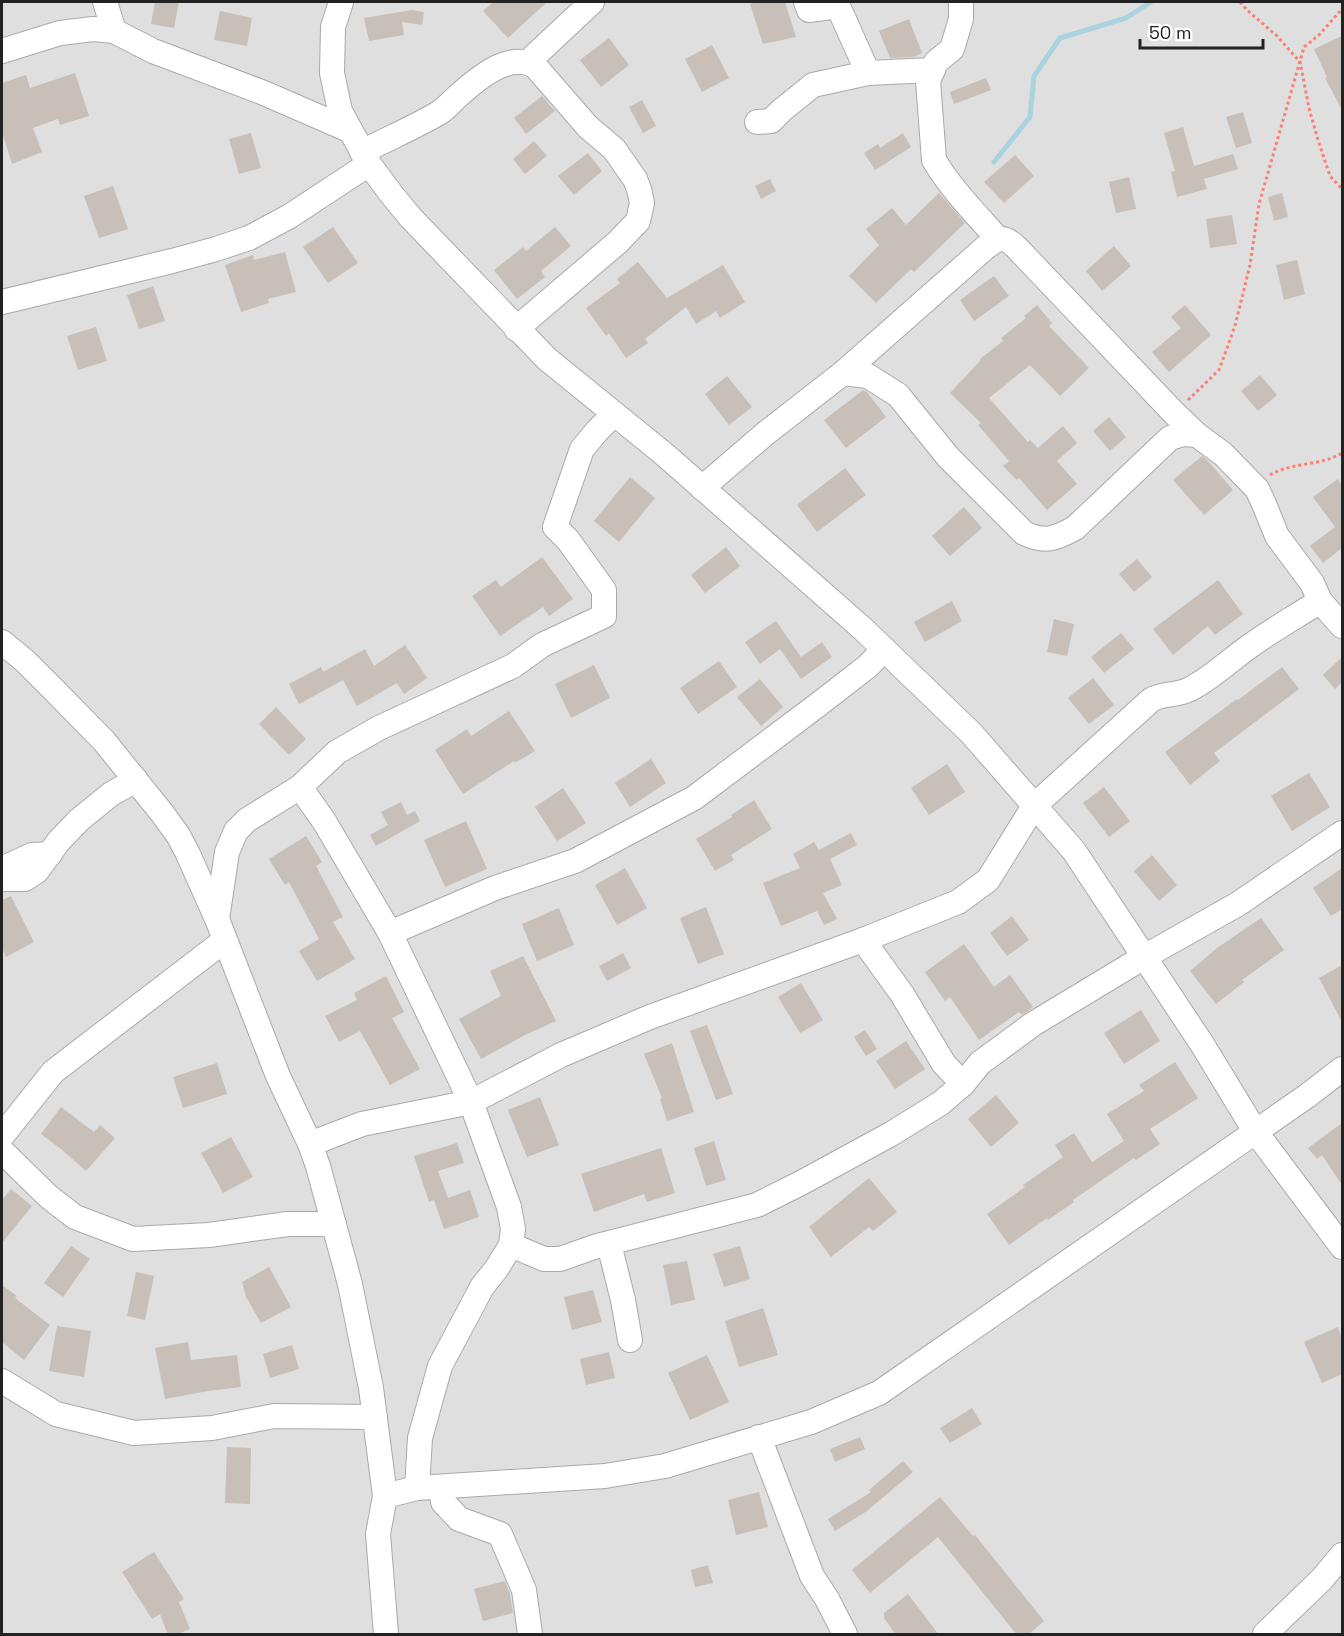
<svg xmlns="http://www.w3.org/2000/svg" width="1344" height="1636" viewBox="0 0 1344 1636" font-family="'Space Grotesk',sans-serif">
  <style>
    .residential { fill: #e0dfdf }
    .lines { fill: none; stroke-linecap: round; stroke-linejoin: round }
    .stream { stroke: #aad3df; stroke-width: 5 }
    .building { fill: #c7bfb8 }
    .minor-casing { stroke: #a9a9a9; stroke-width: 26 }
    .path { stroke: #fa8072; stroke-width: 3; stroke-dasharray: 3 3; stroke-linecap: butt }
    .minor { stroke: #fff; stroke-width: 24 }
  </style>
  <rect width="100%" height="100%" fill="#f2efe9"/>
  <rect class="residential" x="2" y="2" width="1340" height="1632"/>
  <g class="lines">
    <polyline class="stream" points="994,162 1030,117 1034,76 1060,38 1126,18 1151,2"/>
  </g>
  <g class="building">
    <polygon points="155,2 179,2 174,28 151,24"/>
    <polygon points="493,2 547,2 508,38 483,11"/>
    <polygon points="757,2 785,2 796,37 763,44 750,4"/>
    <polygon points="412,10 424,12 422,25 402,22 404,35 369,41 364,18"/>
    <polygon points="220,11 252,18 247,46 214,40"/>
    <polygon points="909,19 922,53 914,57 890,58 879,31"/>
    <polygon points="1342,36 1342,110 1325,78 1327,77 1314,49"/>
    <polygon points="609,38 629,65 601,87 580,60"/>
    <polygon points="712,45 729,78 702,92 685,59"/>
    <polygon points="75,73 89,116 60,125 58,119 33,128 42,152 12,164 2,132 2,83 26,75 30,88"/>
    <polygon points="986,78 991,90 954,104 950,92"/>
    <polygon points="542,96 555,111 526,134 514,118"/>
    <polygon points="642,100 656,126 643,133 629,107"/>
    <polygon points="1243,112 1252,143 1236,148 1226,117"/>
    <polygon points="1183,127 1194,166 1233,154 1238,169 1204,179 1207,189 1177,197 1171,172 1175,171 1164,133"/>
    <polygon points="251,133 261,168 239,174 229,139"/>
    <polygon points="903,133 911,147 875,170 864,153 878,144 880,148"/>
    <polygon points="534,141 547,156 525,174 513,159"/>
    <polygon points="588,153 602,171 574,195 558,176"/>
    <polygon points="1015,155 1034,176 1004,203 984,182"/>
    <polygon points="1129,177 1136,209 1116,213 1109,182"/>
    <polygon points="770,179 776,191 761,199 755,186"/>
    <polygon points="113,186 128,229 99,238 84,196"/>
    <polygon points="939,193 965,223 914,272 911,269 876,303 849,276 879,245 866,229 892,208 906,225"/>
    <polygon points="1282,193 1288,217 1274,221 1268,197"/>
    <polygon points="1232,215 1237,244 1210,248 1206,219"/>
    <polygon points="333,227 358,263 328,283 303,247"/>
    <polygon points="555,227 571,246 541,271 545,277 517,299 494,270 523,247 526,251"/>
    <polygon points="1114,246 1131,266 1102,291 1086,271"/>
    <polygon points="285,252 296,292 268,299 269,303 241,312 225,265 253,255 254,260"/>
    <polygon points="1297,260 1305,294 1284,300 1276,265"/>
    <polygon points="638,262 667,298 723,265 745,302 720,318 716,311 696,324 686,307 645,339 648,343 626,358 609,333 606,336 586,308 620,283 617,279"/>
    <polygon points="994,276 1009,296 974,321 960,300"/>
    <polygon points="153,286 165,321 139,329 127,295"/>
    <polygon points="1037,305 1052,323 1049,326 1089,368 1060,396 1030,365 989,398 1028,442 1030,440 1038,448 1063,426 1077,443 1057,461 1077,484 1047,510 1019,478 1017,480 1003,466 1009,461 978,425 981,423 950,393 981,360 980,359 1003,341 1001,338 1026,318 1024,316"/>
    <polygon points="1185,305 1211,335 1169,372 1152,352 1181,328 1171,317"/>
    <polygon points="96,327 107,361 78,370 67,336"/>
    <polygon points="1260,375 1277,395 1258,411 1241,391"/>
    <polygon points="727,376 752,407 729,425 705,394"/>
    <polygon points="863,390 867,392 886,417 846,448 824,420"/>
    <polygon points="1109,417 1126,437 1110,451 1093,431"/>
    <polygon points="1202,456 1207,460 1233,490 1204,515 1173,480"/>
    <polygon points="845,468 866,495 817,532 797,505"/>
    <polygon points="630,477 655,498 619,542 594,521"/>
    <polygon points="1338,479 1342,486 1342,548 1323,563 1310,546 1335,527 1313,497"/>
    <polygon points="964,507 982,528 950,556 932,536"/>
    <polygon points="726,547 740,566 705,593 691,575"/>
    <polygon points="542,557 573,599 549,616 543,607 500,636 472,596 496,580 501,587"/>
    <polygon points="1137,559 1152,577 1134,592 1119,574"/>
    <polygon points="1218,580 1243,614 1215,635 1208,626 1173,655 1153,629"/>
    <polygon points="952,601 962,621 925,642 914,622"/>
    <polygon points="1054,619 1074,624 1067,656 1047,652"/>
    <polygon points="776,621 801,657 822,642 832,657 801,679 780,649 760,664 745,642"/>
    <polygon points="1121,633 1134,649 1104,673 1091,657"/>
    <polygon points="405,645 427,678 404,694 397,683 357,706 343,680 299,704 289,684 321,667 323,672 365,649 374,666"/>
    <polygon points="1342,657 1342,682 1335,689 1323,675"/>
    <polygon points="719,661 737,687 698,714 680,688"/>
    <polygon points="594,665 610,698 571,718 555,684"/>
    <polygon points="1282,667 1299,689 1214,753 1220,761 1190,785 1165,752 1237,699 1238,700"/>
    <polygon points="1093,678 1114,705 1089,724 1068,698"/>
    <polygon points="760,679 783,707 761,726 737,697"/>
    <polygon points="276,707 306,739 289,755 259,724"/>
    <polygon points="509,711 535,751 515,763 514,761 463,794 435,750 467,729 471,736"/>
    <polygon points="651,759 666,783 630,807 615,783"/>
    <polygon points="947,764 965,792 929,815 911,788"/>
    <polygon points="1309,773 1330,807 1292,831 1271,796"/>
    <polygon points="1104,787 1130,821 1109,837 1083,803"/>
    <polygon points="563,788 586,823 557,841 535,807"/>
    <polygon points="754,800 772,829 731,855 734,860 715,871 696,839 732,817 731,815"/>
    <polygon points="401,802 407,815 415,811 420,821 376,846 370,835 388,825 381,812"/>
    <polygon points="466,821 487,869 445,887 424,840"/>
    <polygon points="851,833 857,845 830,859 842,885 823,893 837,919 824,925 817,911 781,926 763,883 800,868 793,854 814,842 819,850"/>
    <polygon points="306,836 322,862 316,866 343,917 333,922 355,959 317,981 299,951 319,939 289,882 285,885 269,859"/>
    <polygon points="1152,855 1177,885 1159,901 1134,871"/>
    <polygon points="625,868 647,908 617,925 595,885"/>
    <polygon points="1342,868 1342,909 1331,916 1313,888"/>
    <polygon points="11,896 34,942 6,957 2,948 2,900"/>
    <polygon points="706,907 724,954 698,964 680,918"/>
    <polygon points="559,908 574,945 537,961 522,924"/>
    <polygon points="1012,916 1029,940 1007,956 990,933"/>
    <polygon points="1261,918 1284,950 1242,980 1244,982 1216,1004 1190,971 1217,948"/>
    <polygon points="964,944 994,987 1010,975 1033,1007 1022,1015 1019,1012 979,1040 950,997 945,1001 925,972"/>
    <polygon points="623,953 631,968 607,981 599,966"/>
    <polygon points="523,956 556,1021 525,1035 481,1059 459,1019 501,996 490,971"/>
    <polygon points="1342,965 1342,1022 1319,978"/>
    <polygon points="386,976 404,1012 392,1018 420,1069 390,1085 360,1031 339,1042 325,1016 357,1000 354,993"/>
    <polygon points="801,983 823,1020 800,1033 778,997"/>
    <polygon points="1141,1010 1160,1041 1124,1064 1104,1033"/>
    <polygon points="707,1025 733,1094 716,1100 690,1031"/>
    <polygon points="865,1030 877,1049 866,1056 854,1037"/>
    <polygon points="906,1041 925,1069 895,1089 876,1061"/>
    <polygon points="672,1043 694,1112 667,1121 660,1099 662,1098 644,1054"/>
    <polygon points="1175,1062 1198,1098 1150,1129 1160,1144 1136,1160 1134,1158 1073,1200 1074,1202 1048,1220 1047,1218 1009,1245 987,1214 1025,1187 1023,1185 1063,1157 1055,1145 1074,1133 1092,1162 1124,1141 1107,1114 1144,1091 1139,1085"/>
    <polygon points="217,1063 227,1094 183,1108 173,1077"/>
    <polygon points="996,1095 1019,1123 991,1147 968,1119"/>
    <polygon points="540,1097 559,1145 527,1157 508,1110"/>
    <polygon points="61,1107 94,1132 100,1125 115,1138 86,1171 61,1149 41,1134"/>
    <polygon points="1342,1123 1342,1185 1322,1155 1317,1159 1308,1148"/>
    <polygon points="231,1137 253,1177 223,1193 201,1153"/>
    <polygon points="714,1141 726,1180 706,1186 694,1148"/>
    <polygon points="457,1143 464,1163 438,1171 448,1198 470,1190 479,1217 444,1229 434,1200 429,1202 414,1156"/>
    <polygon points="661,1148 675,1193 647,1202 644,1194 594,1212 581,1174"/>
    <polygon points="869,1178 897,1212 873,1231 869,1227 831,1257 809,1227"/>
    <polygon points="11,1189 32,1206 2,1243 2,1200"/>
    <polygon points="71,1246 90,1259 63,1297 44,1283"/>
    <polygon points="740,1246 750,1279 724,1287 713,1254"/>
    <polygon points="687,1261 695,1300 671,1305 663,1265"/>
    <polygon points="269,1267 291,1307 261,1323 246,1297 242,1282"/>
    <polygon points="136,1272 154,1276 145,1320 127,1316"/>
    <polygon points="2,1285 17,1296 15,1298 50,1325 24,1360 2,1342"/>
    <polygon points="593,1290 602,1322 572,1330 564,1297"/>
    <polygon points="763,1308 778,1355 739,1367 725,1321"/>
    <polygon points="57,1326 91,1331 84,1377 49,1371"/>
    <polygon points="1338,1327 1342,1339 1342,1374 1322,1383 1304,1342"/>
    <polygon points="188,1342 191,1360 237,1355 241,1387 208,1391 165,1399 155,1348"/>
    <polygon points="292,1345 299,1369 270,1378 263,1354"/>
    <polygon points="609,1352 615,1378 586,1385 580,1359"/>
    <polygon points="707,1355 729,1402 690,1420 668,1373"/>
    <polygon points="972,1408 982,1424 950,1443 940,1428"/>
    <polygon points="860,1437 865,1449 835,1462 830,1449"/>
    <polygon points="227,1447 251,1448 250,1504 225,1503"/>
    <polygon points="903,1461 913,1472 867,1511 835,1531 828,1519 871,1492 869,1490"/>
    <polygon points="759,1492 768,1527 736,1535 728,1500"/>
    <polygon points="940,1497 973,1536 975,1535 1044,1621 1028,1635 1017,1635 938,1537 870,1593 852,1570"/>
    <polygon points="154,1552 184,1599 179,1602 190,1629 175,1635 168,1635 160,1614 152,1619 122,1572"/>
    <polygon points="708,1565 713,1583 695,1587 691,1570"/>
    <polygon points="505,1581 510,1594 513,1613 483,1621 474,1589"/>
    <polygon points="908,1594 939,1635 896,1635 884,1618 884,1613"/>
  </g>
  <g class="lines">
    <defs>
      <g id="minor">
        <polyline points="105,2 114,31"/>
        <polyline points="341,2 333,27 332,73 340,111 369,164 392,195 411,218 547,359 664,454 863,629 971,733 1074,851 1202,1044 1255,1131 1342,1247"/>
        <polyline points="806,2 809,10 838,6 868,73"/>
        <path d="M961,2V19L952,49L936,62L928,81L934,160C951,189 976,214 998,239"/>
        <polyline points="2,51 60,33 93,29 114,31 153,51 264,93 349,130"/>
        <polyline points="528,62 592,2"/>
        <polyline points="757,122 771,121 782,110 813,85 868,73 933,70"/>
        <path d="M362,152C387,139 413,128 437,114C445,110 451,102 458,96C477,79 509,51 535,66L588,127L614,149L635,179L639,189L642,203L638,221L618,242L516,329"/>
        <polyline points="2,302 172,261 216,249 249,238 290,216 369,164"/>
        <path d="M843,373L986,247C999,238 1003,235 1016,247L1174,413L1197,435"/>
        <path d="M702,488L766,433L843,373L868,376L898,395L948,457L1024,533C1045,543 1055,539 1075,528L1170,438L1183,434L1197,435L1223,454L1257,489L1264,504L1277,536L1312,583L1320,601L1342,626"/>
        <polyline points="2,642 25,661 55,691 104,741 162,813 178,835 188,854 217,919 278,1076 310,1144 318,1166 350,1284 371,1388 385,1496"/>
        <polyline points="300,787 324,821 390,933 471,1102 509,1207 513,1229 511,1245 497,1268 482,1287 440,1366 420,1438 417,1488"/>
        <polyline points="2,867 8,866 32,855 50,854"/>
        <polyline points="2,879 25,879 37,871 58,842 79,820 111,794 136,780"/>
        <polyline points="217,919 227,852 236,831 247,820 300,787 337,752 379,728 513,666 542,645 604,616 604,590 568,540 555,527 582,449 597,431 614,414"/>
        <polyline points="390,933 495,888 575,861 694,798 819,704 868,666 884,649"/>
        <polyline points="863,940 902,994 944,1064 963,1084"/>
        <polyline points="2,1136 53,1072 225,940"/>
        <path d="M310,1144L362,1124L471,1102L561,1055L650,1017L863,940L958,902L988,880L1034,806L1151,700C1163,693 1177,696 1190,689C1212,678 1230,660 1250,646C1272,630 1297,616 1320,601"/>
        <polyline points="2,1151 49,1197 75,1217 133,1239 209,1235 288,1224 334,1224"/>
        <polyline points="609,1244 623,1300 630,1340"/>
        <polyline points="511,1245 544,1259 560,1259 597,1246 757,1205 801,1183 891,1134 941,1103 963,1084 980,1063 1033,1024 1144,957 1238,904 1342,833"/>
        <polyline points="2,1381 56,1414 134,1433 212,1428 274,1416 375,1417"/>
        <polyline points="759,1437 812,1576 827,1599 845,1634"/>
        <polyline points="441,1487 443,1502 459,1519 500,1534 524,1590 530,1634"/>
        <polyline points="386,1634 378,1534 385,1496 417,1488 605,1476 665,1466 811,1422 879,1393 1307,1096 1342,1069"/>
        <polyline points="1265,1634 1322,1579 1342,1555"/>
      </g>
    </defs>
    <use href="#minor" class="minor-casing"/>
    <g class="path">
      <polyline points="1240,2 1247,10 1277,36 1300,62 1309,108 1318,140 1330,176 1342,189"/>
      <polyline points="1188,400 1219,370 1235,326 1250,265 1259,204 1304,47 1319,35 1342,9"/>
      <path d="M1270,475C1292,462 1321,466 1342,453"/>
    </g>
    <use href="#minor" class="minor"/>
  </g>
  <rect width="1344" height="1636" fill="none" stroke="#222222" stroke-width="6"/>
  <path d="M1140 39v9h123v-9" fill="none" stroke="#222222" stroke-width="3"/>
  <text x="1149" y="39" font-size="18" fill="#222222" stroke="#ffffff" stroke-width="4.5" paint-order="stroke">50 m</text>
</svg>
